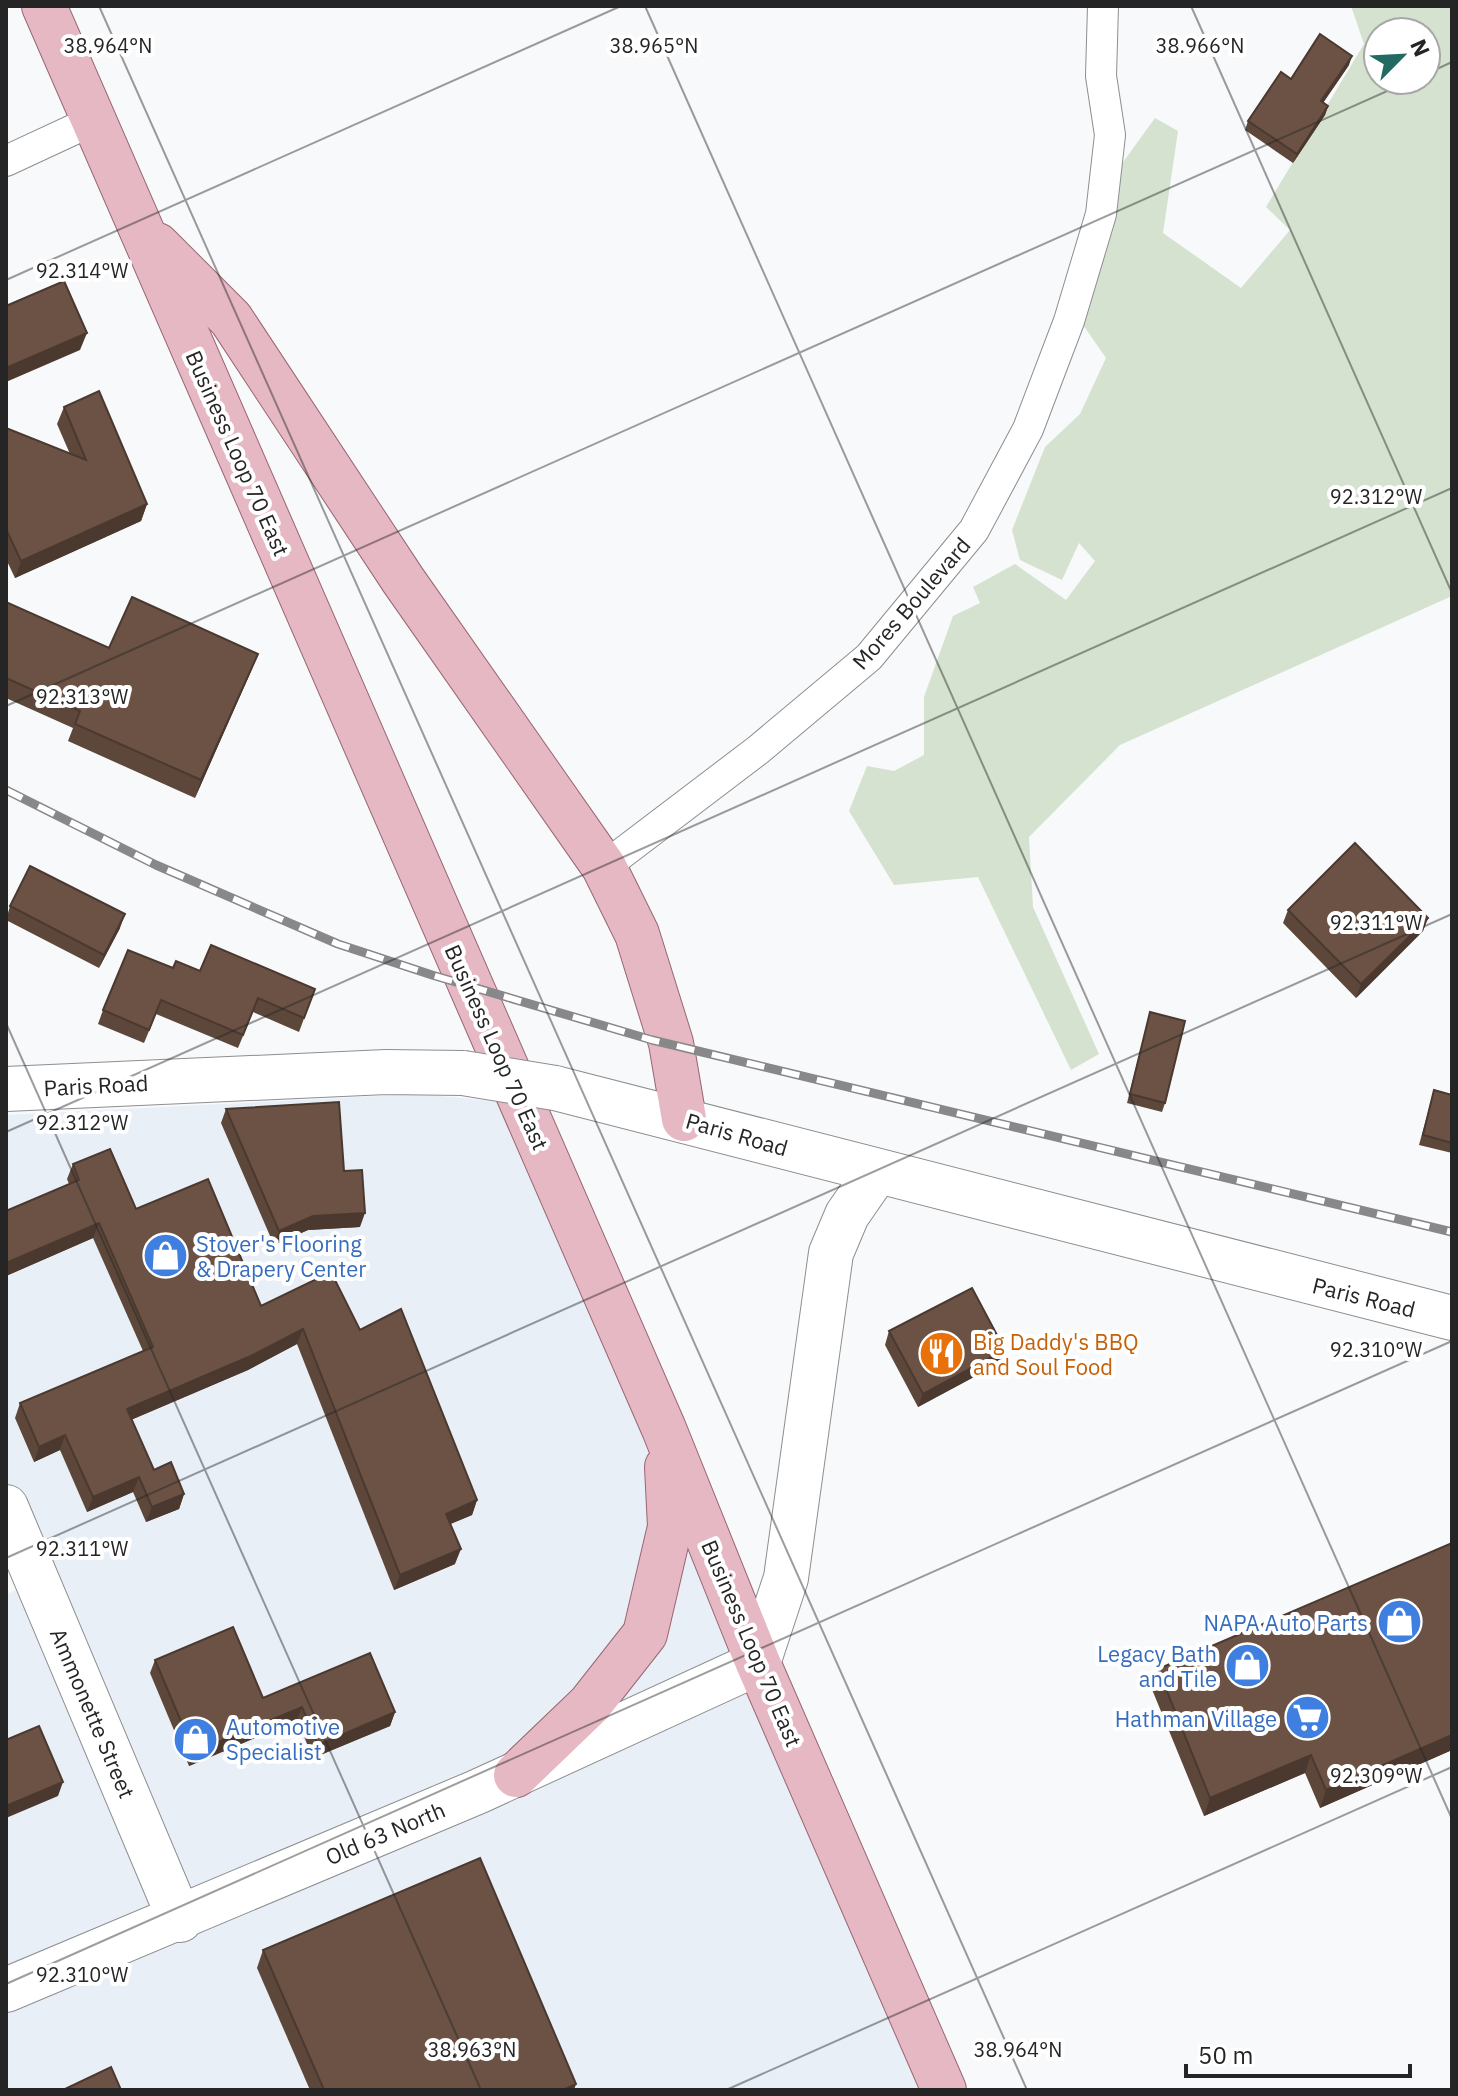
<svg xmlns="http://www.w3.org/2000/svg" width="1458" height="2096" viewBox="0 0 1458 2096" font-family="'IBM Plex Sans',sans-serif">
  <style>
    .built { fill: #e9eff7 }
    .green { fill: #d5e2cf; fill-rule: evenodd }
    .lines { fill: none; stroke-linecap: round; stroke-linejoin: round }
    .street-casing { stroke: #8d8e90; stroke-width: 32 }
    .secondary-casing { stroke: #8d8e90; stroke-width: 46 }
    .primary-casing { stroke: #986672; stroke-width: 46 }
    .street { stroke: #fff; stroke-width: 30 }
    .secondary { stroke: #fff; stroke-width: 44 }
    .primary { stroke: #e6b8c3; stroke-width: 44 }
    .rail-casing { stroke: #88888a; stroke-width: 9 }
    .rail { stroke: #fff; stroke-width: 6; stroke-dasharray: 18; stroke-linecap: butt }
    .secondary-bridge-casing { stroke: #8d8e90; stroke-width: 46; stroke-linecap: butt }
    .secondary-bridge { stroke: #fff; stroke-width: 44 }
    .wall { fill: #5c473a }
    .shaded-wall { fill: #4b3930 }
    .building { fill: #6b5244; stroke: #4b3930; stroke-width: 2 }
    .ticks { fill: none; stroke: #252526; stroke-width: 2; stroke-opacity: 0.45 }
    .labels { text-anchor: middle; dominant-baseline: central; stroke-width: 8; stroke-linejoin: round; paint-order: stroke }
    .street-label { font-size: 22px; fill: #252526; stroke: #fff }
    .shop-label { font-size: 22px; fill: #366cbe; stroke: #fff; text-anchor: end }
    .food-label { font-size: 22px; fill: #c56008; stroke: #fff; text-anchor: start }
    .ticks-label { font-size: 20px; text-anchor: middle; fill: #252526; stroke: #fff; stroke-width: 8; stroke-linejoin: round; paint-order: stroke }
  </style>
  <rect width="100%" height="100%" fill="#f8f9fb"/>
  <polygon class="built" points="418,1094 515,1103 939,2090 6,2090 6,1594 34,1583 6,1522 6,1115"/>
  <path class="green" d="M1351,6H1452V596L1120,745L1029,837L1033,907L1099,1054L1071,1070L978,877L894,885L849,811L867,766L894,771L924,755V697L953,616L980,603L973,587L1015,564L1066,600L1095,561L1079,543L1062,580L1020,560L1012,530L1045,447L1080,414L1106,358L1081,322L1113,176L1155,118L1178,131L1163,233L1241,288L1290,230L1266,207L1364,44ZM1378,32H1426V80H1378Z"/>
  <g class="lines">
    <defs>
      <g id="street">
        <polyline points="6,161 92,121"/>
        <polyline points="604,867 758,750 869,657 974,530 1028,429 1069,321 1101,214 1110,135 1101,76 1103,6"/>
      </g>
      <g id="secondary">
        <polyline points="555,1088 1452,1318"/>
        <polyline points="6,1089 386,1072 463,1073"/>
        <polyline points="6,1507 180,1920"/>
        <polyline points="6,1990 477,1792 758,1663 786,1578 831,1253 847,1215 876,1173"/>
      </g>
      <g id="primary">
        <polyline points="44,6 664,1429 758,1663 944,2090"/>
        <polyline points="157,245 231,319 403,580 604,867 637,934 671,1043 684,1119"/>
        <polyline points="516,1775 590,1704 645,1634 670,1527 667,1467"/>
      </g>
    </defs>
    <use href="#street" class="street-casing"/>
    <use href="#secondary" class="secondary-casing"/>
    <use href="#primary" class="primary-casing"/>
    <use href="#street" class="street"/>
    <use href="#secondary" class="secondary"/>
    <use href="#primary" class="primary"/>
    <defs>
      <polyline id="rail" points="6,790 156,865 338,944 432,975 652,1040 1452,1232"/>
    </defs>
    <use href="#rail" class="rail-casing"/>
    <use href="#rail" class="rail"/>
    <defs>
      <polyline id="secondary-bridge" points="463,1073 555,1088"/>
    </defs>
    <use href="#secondary-bridge" class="secondary-bridge-casing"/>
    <use href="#secondary-bridge" class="secondary-bridge"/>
  </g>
  <g class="wall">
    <polygon points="1349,65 1323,103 1328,106 1325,115 1293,163 1245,130 1248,121 1291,79"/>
    <polygon points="64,407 147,504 141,521 15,578 6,559 6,428 70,454 57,424"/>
    <polygon points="6,602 109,648 258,654 251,671 195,798 68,741 73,728 6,698"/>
    <polygon points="10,906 120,928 99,968 6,920"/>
    <polygon points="1288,910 1428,918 1423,931 1356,998 1283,923"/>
    <polygon points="173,968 200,971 315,989 299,1032 253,1012 238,1048 156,1014 144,1043 98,1024 103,1010"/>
    <polygon points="1150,1012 1165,1103 1162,1112 1127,1103"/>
    <polygon points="1434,1090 1452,1095 1452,1153 1419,1145"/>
    <polygon points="226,1109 344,1171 360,1227 308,1230 274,1245 221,1123"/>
    <polygon points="73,1164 136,1209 261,1306 360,1330 477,1500 472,1515 450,1524 455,1564 394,1590 297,1344 248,1370 131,1420 154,1470 184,1494 179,1509 146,1522 133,1492 87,1512 60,1450 34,1462 15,1418 20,1403 143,1351 93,1238 6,1276 6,1211 69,1184 67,1179"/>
    <polygon points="889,1331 1005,1350 1000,1363 918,1407 885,1345"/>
    <polygon points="1452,1543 1452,1750 1320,1808 1305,1773 1204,1816 1151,1687 1158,1669"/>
    <polygon points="155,1660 263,1698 395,1712 390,1726 313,1758 297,1720 189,1766 150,1673"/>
    <polygon points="263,1950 574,2090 310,2090 257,1968"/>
  </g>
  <g class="shaded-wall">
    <polygon points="1352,56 1349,65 1318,110 1321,101"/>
    <polygon points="1328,106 1325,115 1293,163 1297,154"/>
    <polygon points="87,333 80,350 6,382 6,368"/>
    <polygon points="147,504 141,521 15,578 21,561"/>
    <polygon points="258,654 251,671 195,798 201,780"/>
    <polygon points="125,914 120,928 99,968 104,955"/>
    <polygon points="1428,918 1423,931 1356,998 1361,984"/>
    <polygon points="365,1213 360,1227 308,1230 274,1245 279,1231 313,1216"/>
    <polygon points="99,1223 93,1238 6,1276 6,1263"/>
    <polygon points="303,1329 297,1344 248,1370 121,1424 127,1409"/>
    <polygon points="1005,1350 1000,1363 918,1407 923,1394"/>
    <polygon points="65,1435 60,1450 34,1462 39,1447"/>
    <polygon points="139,1477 133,1492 87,1512 93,1497"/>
    <polygon points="184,1494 179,1509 146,1522 152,1507"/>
    <polygon points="477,1500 472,1515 441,1528 446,1514"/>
    <polygon points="461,1549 455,1564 394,1590 400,1575"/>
    <polygon points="302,1707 297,1720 189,1766 194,1752"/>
    <polygon points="395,1712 390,1726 313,1758 318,1745"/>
    <polygon points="1452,1735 1452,1750 1320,1808 1326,1790"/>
    <polygon points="1311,1755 1305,1773 1204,1816 1210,1798"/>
    <polygon points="63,1782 58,1796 6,1818 6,1806"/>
    <polygon points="576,2084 574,2090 563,2090"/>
  </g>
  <g class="building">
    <polygon points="1320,34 1352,56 1321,101 1328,106 1297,154 1248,121 1281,72 1291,79"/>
    <polygon points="64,281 87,333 6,368 6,306"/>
    <polygon points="99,391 147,504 21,561 6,529 6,428 86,460 64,407"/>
    <polygon points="132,597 258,654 201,780 75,724 80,711 6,678 6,602 109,648"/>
    <polygon points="1355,843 1428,918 1361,984 1288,910"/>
    <polygon points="30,866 125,914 104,955 10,906"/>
    <polygon points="211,945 315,989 304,1018 258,998 243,1035 161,1000 149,1030 103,1010 128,950 173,968 176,961 200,971"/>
    <polygon points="1150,1012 1185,1021 1165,1103 1130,1094"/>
    <polygon points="1434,1090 1452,1095 1452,1143 1423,1135"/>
    <polygon points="339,1102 344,1171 362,1170 365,1213 313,1216 279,1231 226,1109"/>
    <polygon points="110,1149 136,1209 208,1179 261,1306 331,1272 360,1330 401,1309 477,1500 446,1514 461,1549 400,1575 303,1329 253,1355 127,1409 154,1470 171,1462 184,1494 152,1507 139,1477 93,1497 65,1435 39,1447 20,1403 153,1347 99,1223 6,1263 6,1211 79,1180 73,1164"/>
    <polygon points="972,1288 1005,1350 923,1394 889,1331"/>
    <polygon points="1452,1543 1452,1735 1326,1790 1311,1755 1210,1798 1158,1669"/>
    <polygon points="233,1627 263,1698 370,1653 395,1712 318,1745 302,1707 194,1752 155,1660"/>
    <polygon points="39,1726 63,1782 6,1806 6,1740"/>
    <polygon points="480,1858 576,2084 563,2090 324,2090 263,1950"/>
    <polygon points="111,2067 121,2090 63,2090"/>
  </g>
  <path class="ticks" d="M99,6L1027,2090M645,6L1452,1819M1191,6L1452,593M1426,74L1452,62M6,280L621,6M6,706L1412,80M6,1023L481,2090M6,1132L1452,488M6,1558L1452,914M6,1984L1452,1341M726,2090L1452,1767"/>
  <defs>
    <symbol id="shop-disc" viewBox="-11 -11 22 22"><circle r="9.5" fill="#3f7fe0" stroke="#fff"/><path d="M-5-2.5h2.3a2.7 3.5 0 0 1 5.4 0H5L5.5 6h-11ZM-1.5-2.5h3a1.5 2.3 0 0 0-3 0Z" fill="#fff"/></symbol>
    <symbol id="restaurant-disc" viewBox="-11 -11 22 22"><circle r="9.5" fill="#e8710a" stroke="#fff"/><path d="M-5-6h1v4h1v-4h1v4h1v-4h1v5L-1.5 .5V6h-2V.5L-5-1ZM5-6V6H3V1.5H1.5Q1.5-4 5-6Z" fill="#fff"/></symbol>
    <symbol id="supermarket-disc" viewBox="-11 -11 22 22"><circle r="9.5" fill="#3f7fe0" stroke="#fff"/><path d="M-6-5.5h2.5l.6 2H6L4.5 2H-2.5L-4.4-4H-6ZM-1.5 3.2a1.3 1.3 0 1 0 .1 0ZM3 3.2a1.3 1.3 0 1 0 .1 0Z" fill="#fff"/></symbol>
  </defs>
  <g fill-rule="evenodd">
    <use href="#shop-disc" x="140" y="1230" width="51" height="51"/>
    <use href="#restaurant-disc" x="916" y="1328" width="51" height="51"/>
    <use href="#shop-disc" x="1374" y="1596" width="51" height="51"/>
    <use href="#shop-disc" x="1222" y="1640" width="51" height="51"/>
    <use href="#supermarket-disc" x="1282" y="1692" width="51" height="51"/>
    <use href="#shop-disc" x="170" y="1714" width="51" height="51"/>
  </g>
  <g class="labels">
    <g class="street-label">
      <text transform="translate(238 453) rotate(66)">Business Loop 70 East</text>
      <text transform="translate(911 603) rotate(-49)">Mores Boulevard</text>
      <text transform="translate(497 1047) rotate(66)">Business Loop 70 East</text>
      <text transform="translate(96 1085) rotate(-3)">Paris Road</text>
      <text transform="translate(737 1134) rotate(16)">Paris Road</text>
      <text transform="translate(1364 1297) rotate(14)">Paris Road</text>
      <text transform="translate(752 1643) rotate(67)">Business Loop 70 East</text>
      <text transform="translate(93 1713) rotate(67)">Ammonette Street</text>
      <text transform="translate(385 1833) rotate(-23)">Old 63 North</text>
    </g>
    <g class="shop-label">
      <text x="196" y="1243" text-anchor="start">Stover's Flooring<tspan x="196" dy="25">&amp; Drapery Center</tspan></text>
      <text x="1368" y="1622">NAPA Auto Parts</text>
      <text x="1217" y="1653">Legacy Bath<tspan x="1217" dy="25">and Tile</tspan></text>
      <text x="1277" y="1718">Hathman Village</text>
      <text x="226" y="1726" text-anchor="start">Automotive<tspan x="226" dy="25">Specialist</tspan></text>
    </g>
    <g class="food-label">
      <text x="973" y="1341">Big Daddy's BBQ<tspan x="973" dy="25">and Soul Food</tspan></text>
    </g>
  </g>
  <g class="ticks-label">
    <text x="108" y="53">38.964°N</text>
    <text x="654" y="53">38.965°N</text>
    <text x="1200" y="53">38.966°N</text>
    <text x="82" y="278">92.314°W</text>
    <text x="1376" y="504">92.312°W</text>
    <text x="82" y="704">92.313°W</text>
    <text x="1376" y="930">92.311°W</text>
    <text x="82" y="1130">92.312°W</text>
    <text x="1376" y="1357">92.310°W</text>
    <text x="82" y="1556">92.311°W</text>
    <text x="1376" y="1783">92.309°W</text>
    <text x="82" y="1982">92.310°W</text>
    <text x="472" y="2057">38.963°N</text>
    <text x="1018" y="2057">38.964°N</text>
  </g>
  <rect width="1458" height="2096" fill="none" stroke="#252526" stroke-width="16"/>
  <g transform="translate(1402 56) rotate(66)"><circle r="38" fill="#ffffff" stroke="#a8a8a8" stroke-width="2"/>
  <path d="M0-6L14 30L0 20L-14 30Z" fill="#236b62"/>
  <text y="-12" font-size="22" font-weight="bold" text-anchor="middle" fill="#252526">N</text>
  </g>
  <path d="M1186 2064v12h224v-12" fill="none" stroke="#252526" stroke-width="4"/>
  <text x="1198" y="2064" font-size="24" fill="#252526" stroke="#ffffff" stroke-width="6" paint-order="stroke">50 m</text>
</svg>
